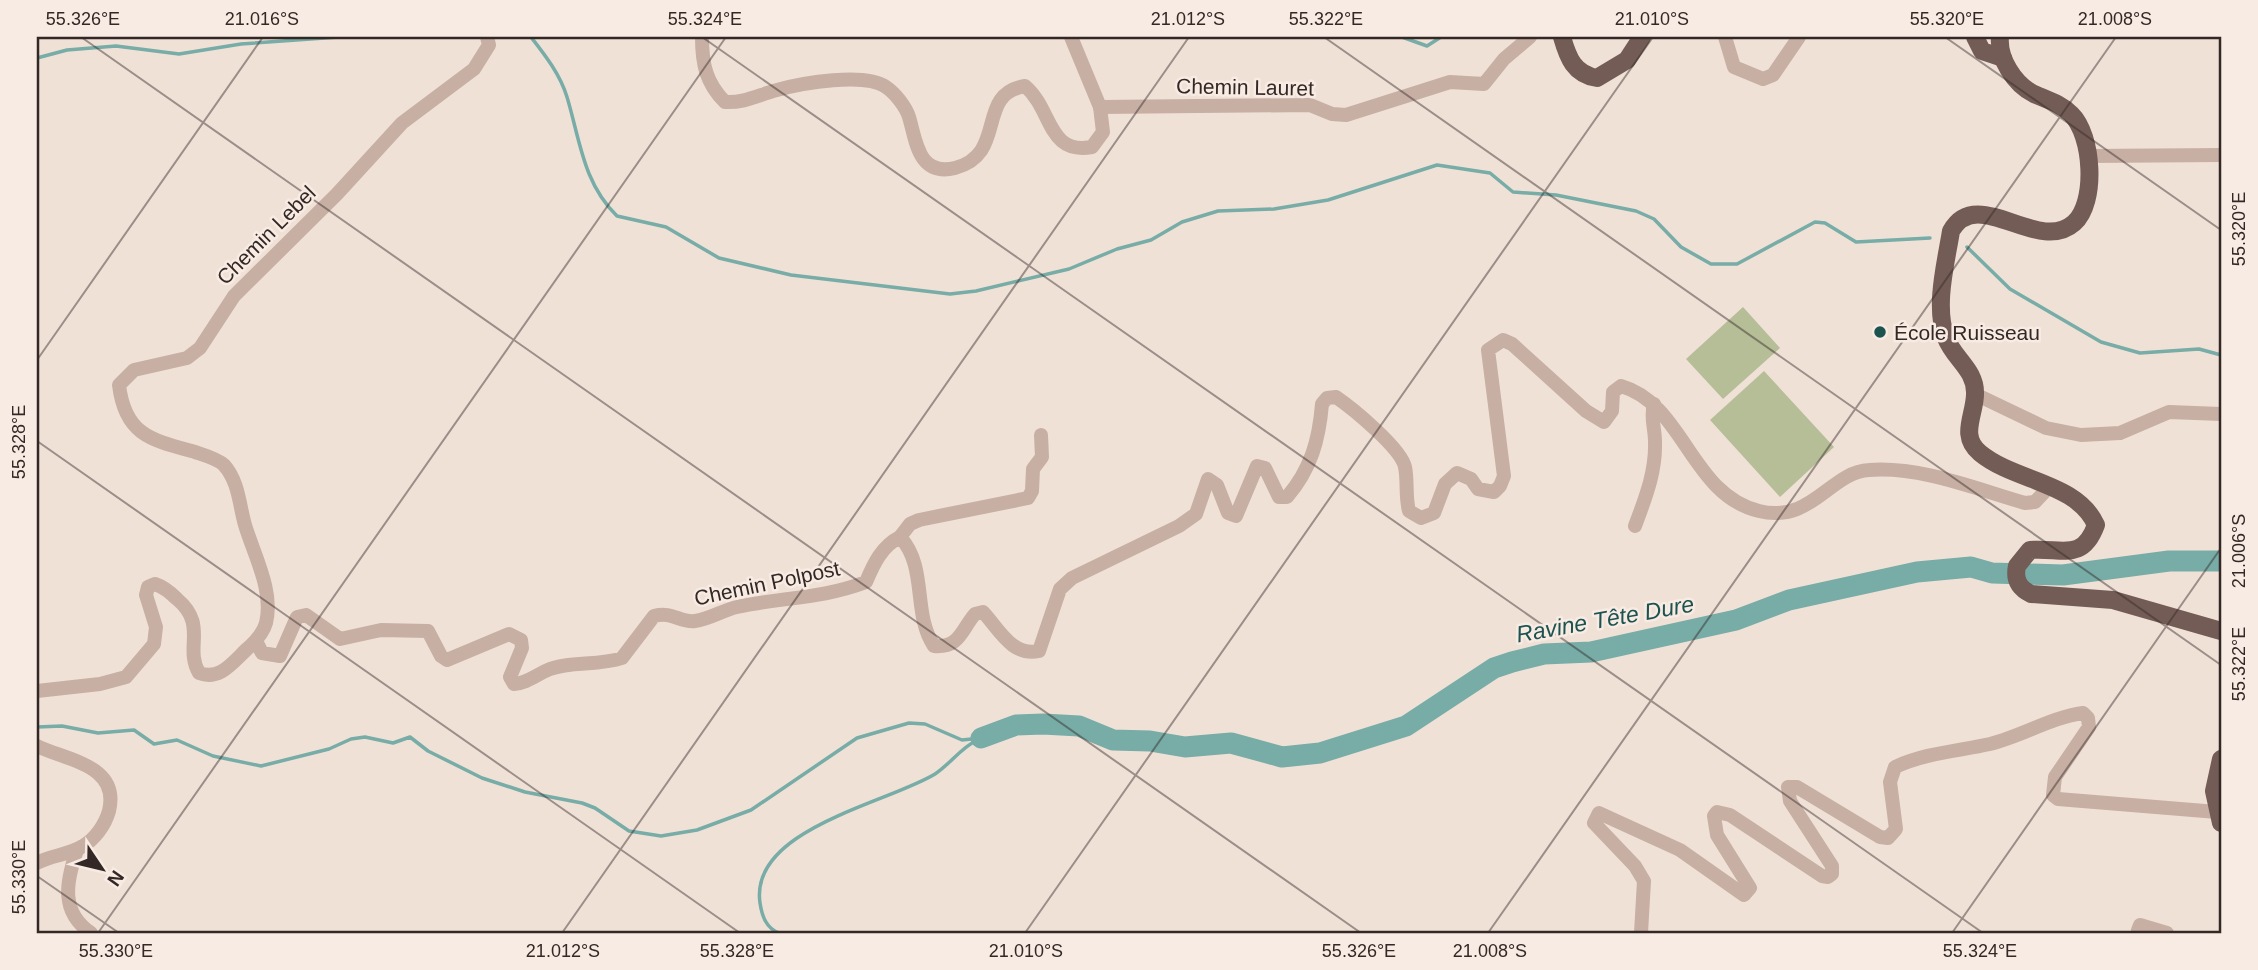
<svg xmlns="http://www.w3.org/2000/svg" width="2258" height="970" viewBox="0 0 2258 970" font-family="Arial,sans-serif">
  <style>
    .green { fill: #b6be98 }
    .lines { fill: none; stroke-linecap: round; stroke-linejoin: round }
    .stream { stroke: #77aca7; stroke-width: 3.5 }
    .river { stroke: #77aca7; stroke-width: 21 }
    .minor { stroke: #c7afa4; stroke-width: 14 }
    .major { stroke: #745c56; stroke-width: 18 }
    .ticks { fill: none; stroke: #332825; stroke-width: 2; stroke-opacity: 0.45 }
    .poi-dot { fill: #1c534f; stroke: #f8ebe3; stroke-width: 2.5 }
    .labels { text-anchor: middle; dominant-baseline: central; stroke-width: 5; stroke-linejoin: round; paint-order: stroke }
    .street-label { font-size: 21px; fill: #332825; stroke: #f8ebe3 }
    .poi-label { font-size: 21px; fill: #332825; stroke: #f8ebe3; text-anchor: start }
    .water-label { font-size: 23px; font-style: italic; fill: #1c534f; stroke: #f8ebe3 }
    .neatline { fill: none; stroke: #332825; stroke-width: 2.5 }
    .ticks-label { font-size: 18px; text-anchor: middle; fill: #332825 }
  </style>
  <rect width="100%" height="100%" fill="#f0e1d7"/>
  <g class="green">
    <polygon points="1743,307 1780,348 1723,399 1686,359"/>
    <polygon points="1764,371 1834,447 1780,497 1710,420"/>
  </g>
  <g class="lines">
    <g class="stream">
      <path d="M531,37C545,55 560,74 567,97C580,140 583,183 617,216L666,227L719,258L791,275L950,294L976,291L1069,269L1117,249L1151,240L1182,222L1218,211L1274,209L1328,200L1437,165L1490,173L1513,192L1556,195L1636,211L1654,219L1681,247L1711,264H1737L1815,222L1825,223L1856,242L1930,238"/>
      <polyline points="1402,37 1427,46 1441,37"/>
      <polyline points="37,58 67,50 116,46 179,54 241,44 339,37"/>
      <polyline points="1967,247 2010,289 2101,342 2140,353 2199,349 2221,355"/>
      <polyline points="37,727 62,726 98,733 134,730 154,744 177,740 213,756 261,766 329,749 351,739 365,737 393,743 410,737 428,751 482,778 525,792 582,803 595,808 629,831 661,836 697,830 751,810 857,738 909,723 925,724 962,740 981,738"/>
      <path d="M779,933C766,928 762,916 760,903C749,829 888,803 935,774C950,764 961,748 977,740"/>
    </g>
    <polyline class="river" points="981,738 1016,725 1043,724 1079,726 1113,740 1150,741 1185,747 1231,743 1282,757 1320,753 1406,726 1494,668 1512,662 1544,654 1591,652 1736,620 1789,600 1917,572 1971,567 1992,573 2063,575 2169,561 2221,561"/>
    <g class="minor">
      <path d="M702,37C702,64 706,83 725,102C745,103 758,95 777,90C802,83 865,72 886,87C895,93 906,107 909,117C916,140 918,177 955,168C1008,154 975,94 1025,86C1053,110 1047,155 1092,147L1103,132L1100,107L1071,37"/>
      <polyline points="1725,37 1734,67 1763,79 1773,75 1799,37"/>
      <polyline points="1100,107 1310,105 1332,114 1346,115 1450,82 1484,84 1504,59 1530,37"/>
      <polyline points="2088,156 2221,155"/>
      <polyline points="1975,394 2046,428 2081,435 2120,433 2169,412 2221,414"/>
      <path d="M1635,526C1645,499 1656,472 1655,442C1655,427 1650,418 1654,404"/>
      <polyline points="900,537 910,524 919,520 1028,498 1032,491 1033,469 1042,457 1041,435"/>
      <path d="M256,641L262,653L280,656L297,617L306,615L340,639L381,630L428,631L441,656L447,660L509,634L521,640L522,648L510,677L514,684C528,683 537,674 550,669C571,661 599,666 622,658L654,616C673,611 680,623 695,621C710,619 723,610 737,607C783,597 821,599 866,582C874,563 882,546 900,537C928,567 912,613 934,646C960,648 961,630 975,614L983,612C999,629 1012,657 1039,651L1060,589L1072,578L1179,526L1196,514L1208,479L1217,485L1228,513L1236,516L1257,466L1265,468L1279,497H1287C1311,469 1319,440 1322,404L1327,398L1336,397C1352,408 1401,448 1405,467C1408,481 1405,496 1409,511L1421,518L1434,513L1445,484L1457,473L1471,479L1478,489L1494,492L1500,486L1504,476L1488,350L1503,340L1512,344L1586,411L1604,422L1612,411L1613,392L1621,386C1684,404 1691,495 1759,511C1812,524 1830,472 1869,470C1921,466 1976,489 2025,503L2035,502L2049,487"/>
      <path d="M37,691L100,684L126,677L154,644L156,627L146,595L148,587L155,584C164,587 170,592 177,599C208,625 184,647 199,673C220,681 233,662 247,649C255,642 263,634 266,623C274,591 254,555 245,525C239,504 239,482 224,465C218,459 204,455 195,452C151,440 125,435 119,385L134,370L187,358L200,348L234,296L337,194L402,123L474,69L489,45L487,37"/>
      <path d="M37,746C68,761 120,765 109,811C105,825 95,839 83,846C69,855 51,855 37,863"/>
      <path d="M77,850C66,882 60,912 91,933"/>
      <path d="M1641,933L1644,881L1635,866L1594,823L1599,813L1680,850L1744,895L1750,888L1717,835L1714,816L1717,812L1730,815L1822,876L1828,877L1832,874V866L1790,801L1788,787H1797L1880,837L1888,838L1896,829L1890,782L1895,767C1925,753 1958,751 1990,744C2022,736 2052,717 2083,713L2088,718L2089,727L2055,777L2053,795L2058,799L2217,812"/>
      <polyline points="2141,933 2138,930 2140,925 2167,933"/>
    </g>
    <g class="major">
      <path d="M1562,37C1568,58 1574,74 1597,78L1627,60L1642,37"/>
      <polyline points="1975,37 1982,51 2003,58"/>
      <path d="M2000,37C1998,58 2014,84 2034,94C2047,100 2060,103 2071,114C2093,135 2097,203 2074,223C2038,255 1977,184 1951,231C1946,263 1934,306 1946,338C1954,359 1976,370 1975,394C1975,415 1959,436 1980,453C2015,482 2077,482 2096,525C2082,563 2061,547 2030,550L2017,566C2014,580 2019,588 2031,594L2113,600L2221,631"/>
      <polyline points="2221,759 2214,791 2221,823"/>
    </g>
  </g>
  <path class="ticks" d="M81,37L1361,933M702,37L1983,933M1324,37L2221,665M1945,37L2221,230M37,360L263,37M37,441L740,933M37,876L119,933M98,933L726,37M562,933L1189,37M1025,933L1653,37M1488,933L2116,37M1952,933L2221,548"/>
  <circle class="poi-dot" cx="1880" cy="332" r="7"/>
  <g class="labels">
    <g class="street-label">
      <text transform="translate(1245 87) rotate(1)">Chemin Lauret</text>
      <text transform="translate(266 235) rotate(-45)">Chemin Lebel</text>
      <text transform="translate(767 583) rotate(-12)">Chemin Polpost</text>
    </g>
    <g class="poi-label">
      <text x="1894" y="332">École Ruisseau</text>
    </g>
    <g class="water-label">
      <text transform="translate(1605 619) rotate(-10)">Ravine Tête Dure</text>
    </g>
  </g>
  <rect width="2258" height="970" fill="none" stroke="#f8ebe3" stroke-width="77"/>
  <g transform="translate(102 869) rotate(125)" stroke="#f8ebe3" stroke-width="5" paint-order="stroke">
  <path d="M0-5L12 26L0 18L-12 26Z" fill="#332825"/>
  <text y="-10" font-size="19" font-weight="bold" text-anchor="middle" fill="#332825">N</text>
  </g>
  <rect x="38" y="38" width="2182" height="894" class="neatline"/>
  <g class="ticks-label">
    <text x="83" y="25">55.326°E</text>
    <text x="262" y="25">21.016°S</text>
    <text x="705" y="25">55.324°E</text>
    <text x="1188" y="25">21.012°S</text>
    <text x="1326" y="25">55.322°E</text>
    <text x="1652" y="25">21.010°S</text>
    <text x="1947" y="25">55.320°E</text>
    <text x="2115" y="25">21.008°S</text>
    <text transform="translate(2239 229) rotate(-90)" y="6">55.320°E</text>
    <text transform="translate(19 442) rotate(-90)" y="6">55.328°E</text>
    <text transform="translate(2239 551) rotate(-90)" y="6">21.006°S</text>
    <text transform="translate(2239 664) rotate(-90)" y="6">55.322°E</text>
    <text transform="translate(19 877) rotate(-90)" y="6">55.330°E</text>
    <text x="116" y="957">55.330°E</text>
    <text x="563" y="957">21.012°S</text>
    <text x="737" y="957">55.328°E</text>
    <text x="1026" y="957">21.010°S</text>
    <text x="1359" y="957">55.326°E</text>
    <text x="1490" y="957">21.008°S</text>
    <text x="1980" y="957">55.324°E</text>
  </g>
</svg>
